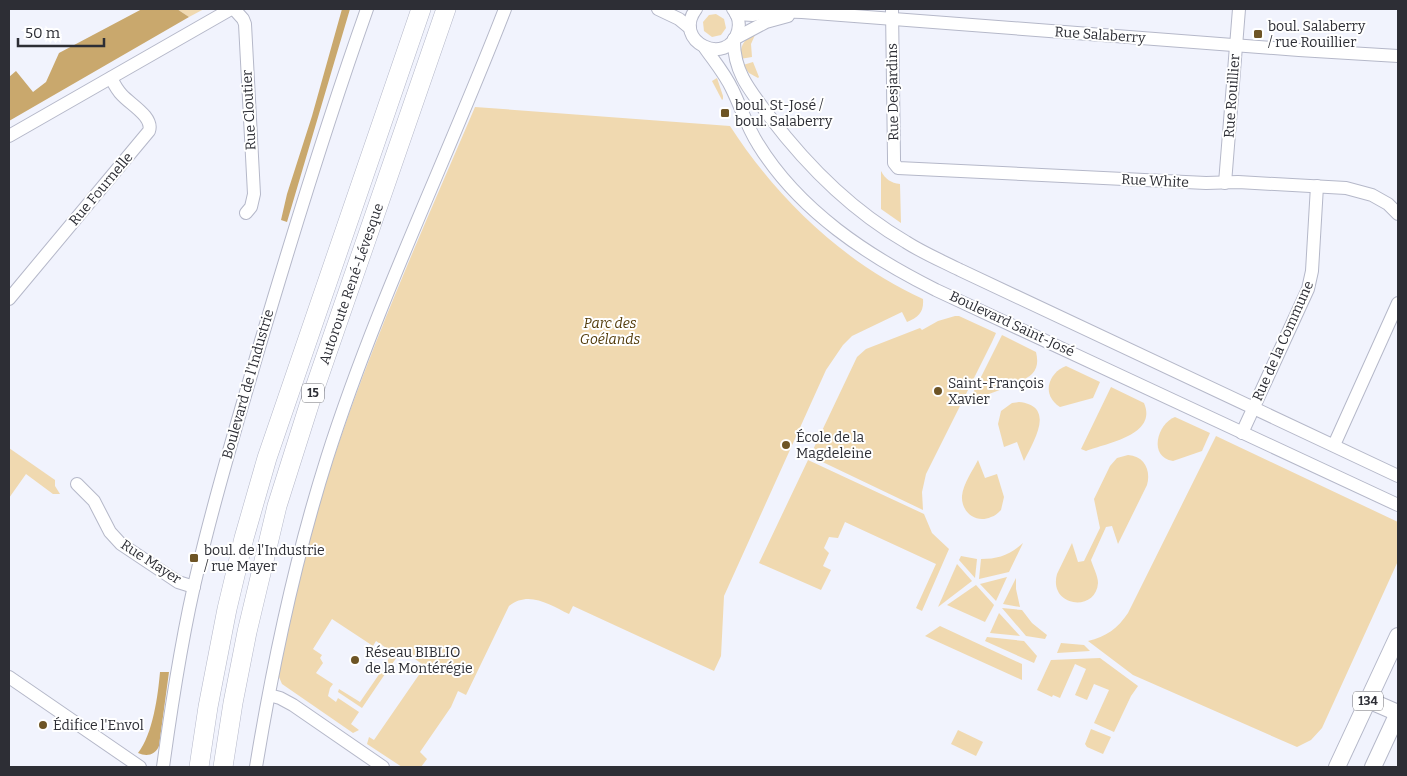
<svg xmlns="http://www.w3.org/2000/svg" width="1407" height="776" viewBox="0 0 1407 776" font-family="Bitter,serif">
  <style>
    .green { fill: #f0d9b0 }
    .forest { fill: #c9a86d }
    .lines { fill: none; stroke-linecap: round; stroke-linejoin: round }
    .minor-casing { stroke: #b5b8c9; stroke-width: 14 }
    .major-casing { stroke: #b5b8c9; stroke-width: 18 }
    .highway-casing { stroke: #b5b8c9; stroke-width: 20 }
    .minor { stroke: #fff; stroke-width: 12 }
    .major { stroke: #fff; stroke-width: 16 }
    .highway { stroke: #fff; stroke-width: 19 }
    .poi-dot { fill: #6d5425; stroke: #fff; stroke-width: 2 }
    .labels { text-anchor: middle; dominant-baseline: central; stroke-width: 4; stroke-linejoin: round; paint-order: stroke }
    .shield { fill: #fff; stroke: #6c6d72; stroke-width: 1 }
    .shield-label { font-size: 12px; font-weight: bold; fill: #2d2e35 }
    .poi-label { font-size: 14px; fill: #2d2e35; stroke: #fff; text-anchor: start }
    .street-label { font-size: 14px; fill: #2d2e35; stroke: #fff }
    .park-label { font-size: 14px; font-style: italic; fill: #523b0a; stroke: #fff }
  </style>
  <rect width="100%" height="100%" fill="#f1f3fd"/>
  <g class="green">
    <polygon points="177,9 204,9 189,17"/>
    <polygon points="716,14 724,19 726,28 721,35 712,37 704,31 703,22 709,15"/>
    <path d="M755,35L751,44L752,57L740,59C741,46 742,40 755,35Z"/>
    <polygon points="753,62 759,77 758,78 749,73 743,65"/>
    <polygon points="717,78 723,96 723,99 722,100 712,81"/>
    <path d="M475,107L730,126C778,200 843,262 923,299C924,312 919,317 907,322L902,312L852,336L843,345L826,370L724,596L721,656L714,671L573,606L569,614C550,605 529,590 509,606L466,695L458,691L451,707L420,752L427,759L421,767H402L367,744L369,737L374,740L425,666L402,650L387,671L384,668L392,652L376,641L373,646L332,619L313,649L322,655L320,658L323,663L316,673L333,684L330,688L328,696L336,702L338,698L359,712L351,724L359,730L353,733L282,684L279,677V670C290,615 302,559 319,505C360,368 419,238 475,107Z"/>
    <path d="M881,171C885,179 891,183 900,184L901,223L881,209Z"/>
    <polygon points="955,316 959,316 996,333 992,342 926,474 922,492 923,510 810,456 857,357 866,349 920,328 922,330 938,321"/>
    <path d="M1002,335L1036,352C1038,360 1038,368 1032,374C1024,382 988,394 977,399L971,397Z"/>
    <path d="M1066,366L1100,382L1093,398L1060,407C1041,395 1048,373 1066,366Z"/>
    <path d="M1111,387L1144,403C1158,435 1107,443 1086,451L1081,449Z"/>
    <path d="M1019,402C1057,406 1033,442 1024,461L1017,442L1004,447L998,424L1001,411L1012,403Z"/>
    <path d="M1175,417L1210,433L1202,451L1173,461C1148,457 1157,424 1175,417Z"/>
    <path d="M1216,436L1398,522V561L1322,728L1311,740L1297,747L1133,675L1088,641C1106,637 1118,628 1128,613Z"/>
    <polygon points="9,448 55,480 55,486 60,494 53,494 26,474 9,498"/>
    <path d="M1128,455C1145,456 1151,471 1147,485L1118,544L1112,526L1106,527L1091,560C1093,567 1098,576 1098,583C1096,613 1048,607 1057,574L1072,543L1078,562L1084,561L1100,528L1094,499L1110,466L1117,458Z"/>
    <polygon points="808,460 924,514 932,533 949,549 922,611 916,608 936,564 845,522 838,538 829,537 824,548 829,553 823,566 831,570 821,590 759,563"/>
    <path d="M978,460L985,478L997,474L1004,497L1001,510C998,513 995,516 991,517C976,524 961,512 962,496C963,484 973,470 978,460Z"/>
    <path d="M1023,543L1009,572L979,579L981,559C998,559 1010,555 1023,543Z"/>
    <polygon points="961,556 977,559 975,578 959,560"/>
    <polygon points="957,564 972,581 938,607"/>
    <polygon points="1007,577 996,601 980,584"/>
    <polygon points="1016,578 1016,589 1020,607 1003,604"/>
    <polygon points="976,585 994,605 985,622 947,605"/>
    <polygon points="1002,608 1022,610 1032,623 1047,635 1045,639 1026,636"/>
    <polygon points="999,613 1020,636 990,633"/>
    <polygon points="940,626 1022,664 1022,680 925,636"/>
    <polygon points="987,637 1024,641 1037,656 1034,663 985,641"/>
    <polygon points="1061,643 1084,645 1090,651 1057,653"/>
    <polygon points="1100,658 1138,686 1131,696 1114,732 1094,723 1109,690 1094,684 1087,700 1075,695 1086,669 1075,664 1060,698 1053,695 1052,697 1037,690 1051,660"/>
    <polygon points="380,673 385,674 362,708 338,692 339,689 360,702"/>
    <polygon points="1091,729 1111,737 1103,754 1087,747 1085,744"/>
    <polygon points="958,730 983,742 976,756 951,744"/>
  </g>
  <g class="forest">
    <polygon points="142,9 177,9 189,17 9,121 9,77 16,71 33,92 46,82 59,53"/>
    <polygon points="342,9 350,9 287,222 281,220 287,194 312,116"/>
    <path d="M160,672H169L159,746C155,755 147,757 138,753C153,734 158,695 160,672Z"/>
  </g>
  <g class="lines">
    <defs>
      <g id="minor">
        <polyline points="234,9 243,19 245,24 254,194 251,207 246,213"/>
        <polyline points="658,9 679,19 690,28"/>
        <path d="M696,9C671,42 728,68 738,31C740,23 738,15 733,9"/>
        <polyline points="892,9 894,158 894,163 898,168 1206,183 1238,182 1346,188 1372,195 1388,204 1398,214"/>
        <polyline points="736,14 753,15 770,11 802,12 1299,50 1398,56"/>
        <path d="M734,39C733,72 751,92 770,117C808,167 851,210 906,242C923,253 942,261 960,270L1398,476"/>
        <polyline points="734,39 766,22 788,16"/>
        <path d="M705,48C714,61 725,74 732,89C741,107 747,127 758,144C799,211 868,256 936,290L1398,505"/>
        <polyline points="9,136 231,9"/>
        <polyline points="1225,183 1239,9"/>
        <path d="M9,299L149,131C154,117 130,104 122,95C117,90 114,84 111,78"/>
        <polyline points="1242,433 1308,289 1312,271 1317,186"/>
        <polyline points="1334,445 1398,303"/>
        <polyline points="77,484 94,501 110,532 121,544 178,582 194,587"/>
        <polyline points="9,677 140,767"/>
        <polyline points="269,695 280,698 293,705 383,767"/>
        <path d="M163,767C172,701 182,634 198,569C215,495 237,424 258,351C292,236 327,122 367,9"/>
        <path d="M256,767C273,663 295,559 327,458C376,304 447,159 505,9"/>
      </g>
      <g id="major">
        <polyline points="1368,700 1398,713"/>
        <polyline points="1337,767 1398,636"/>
        <polyline points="1373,767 1398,713"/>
      </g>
      <g id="highway">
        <polyline points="199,767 208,707 227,609 244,538 267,458 421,9"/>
        <path id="s1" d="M223,767L233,703L247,632L277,506L310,402L446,9"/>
      </g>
    </defs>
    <use href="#minor" class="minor-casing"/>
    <use href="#major" class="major-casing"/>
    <use href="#highway" class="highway-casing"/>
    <use href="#minor" class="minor"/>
    <use href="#major" class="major"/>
    <use href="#highway" class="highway"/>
  </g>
  <g class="poi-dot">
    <rect x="1253" y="29" width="10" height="10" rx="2.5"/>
    <rect x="720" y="108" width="10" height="10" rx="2.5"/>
    <circle cx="938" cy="391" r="5"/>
    <circle cx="786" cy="445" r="5"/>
    <rect x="189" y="553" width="10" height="10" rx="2.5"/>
    <circle cx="355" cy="660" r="5"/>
    <circle cx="43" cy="725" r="5"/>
  </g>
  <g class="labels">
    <g class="shield">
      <rect x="302" y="383.5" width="22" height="19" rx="4"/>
      <rect x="1353" y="691.5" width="30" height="19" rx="4"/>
    </g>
    <g class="shield-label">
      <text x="313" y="393">15</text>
      <text x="1368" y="701">134</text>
    </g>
    <g class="poi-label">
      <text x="1268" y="26">boul. Salaberry<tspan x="1268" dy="16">/ rue Rouillier</tspan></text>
      <text x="735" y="105">boul. St-José /<tspan x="735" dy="16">boul. Salaberry</tspan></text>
      <text x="948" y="383">Saint-François<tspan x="948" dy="16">Xavier</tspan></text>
      <text x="796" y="437">École de la<tspan x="796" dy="16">Magdeleine</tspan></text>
      <text x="204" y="550">boul. de l'Industrie<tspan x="204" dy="16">/ rue Mayer</tspan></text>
      <text x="365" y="652">Réseau BIBLIO<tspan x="365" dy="16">de la Montérégie</tspan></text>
      <text x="53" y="725">Édifice l'Envol</text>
    </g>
    <g class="street-label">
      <text transform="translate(1100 35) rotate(4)">Rue Salaberry</text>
      <text transform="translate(893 92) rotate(-91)">Rue Desjardins</text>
      <text transform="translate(1232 96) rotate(-86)">Rue Rouillier</text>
      <text transform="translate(249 110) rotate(-93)">Rue Cloutier</text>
      <text transform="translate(1155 181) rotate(3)">Rue White</text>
      <text transform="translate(101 189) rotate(-50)">Rue Fournelle</text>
      <text stroke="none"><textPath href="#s1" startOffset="501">Autoroute René-Lévesque</textPath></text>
      <text transform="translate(1012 324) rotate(25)">Boulevard Saint-José</text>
      <text transform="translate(1283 341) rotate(-66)">Rue de la Commune</text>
      <text transform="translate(248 384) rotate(-74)">Boulevard de l'Industrie</text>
      <text transform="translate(151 562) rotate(33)">Rue Mayer</text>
    </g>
    <g class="park-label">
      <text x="610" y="323">Parc des<tspan x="610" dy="16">Goélands</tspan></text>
    </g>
  </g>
  <rect width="1407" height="776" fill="none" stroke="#2d2e35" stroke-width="20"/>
  <path d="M18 38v8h86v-8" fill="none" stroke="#2d2e35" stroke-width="2.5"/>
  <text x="25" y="38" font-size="15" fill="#2d2e35" stroke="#ffffff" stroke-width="4" paint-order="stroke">50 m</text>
</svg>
